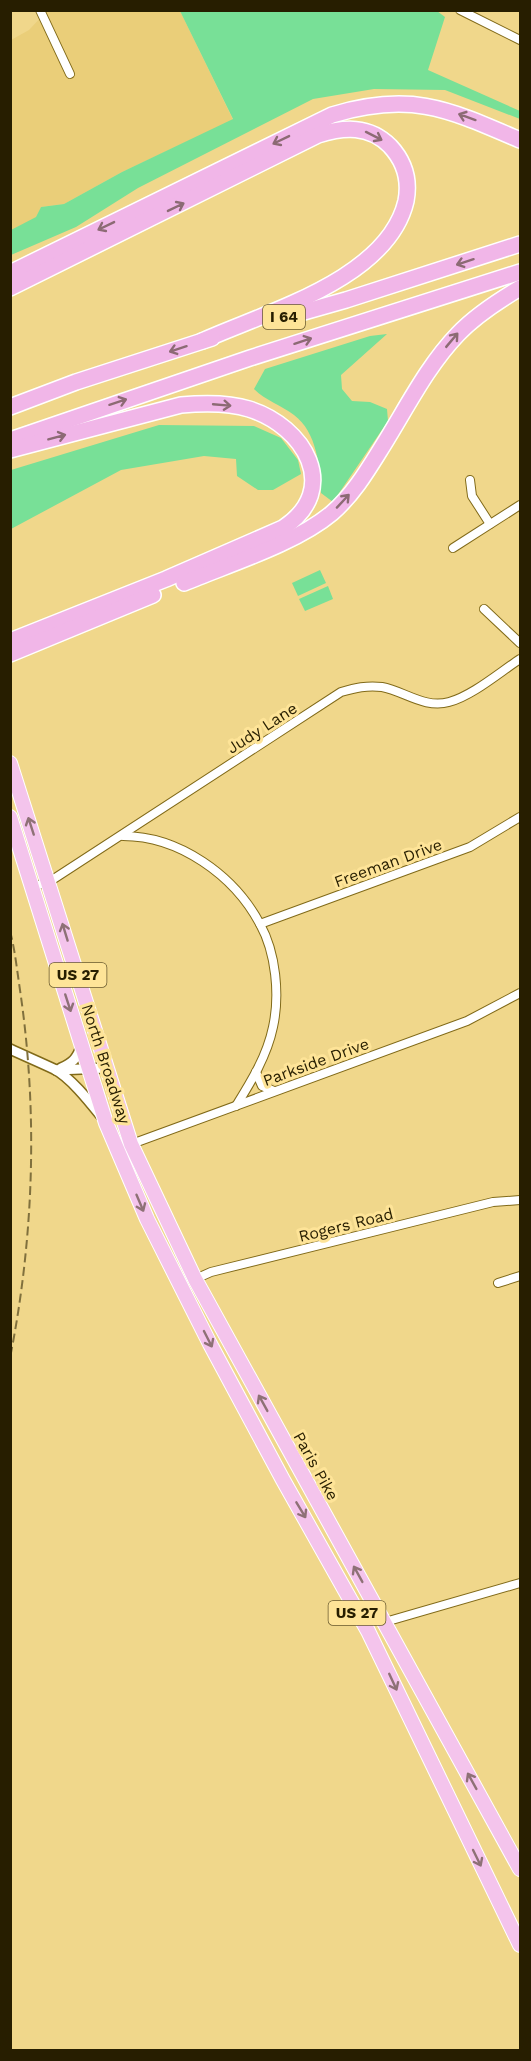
<svg xmlns="http://www.w3.org/2000/svg" width="531" height="2061" viewBox="0 0 531 2061" font-family="'Work Sans',sans-serif">
  <style>
    .built { fill: #eace79 }
    .green { fill: #78e097 }
    .lines { fill: none; stroke-linecap: round; stroke-linejoin: round }
    .minor-casing { stroke: #816a19; stroke-width: 10 }
    .tertiary-casing { stroke: #816a19; stroke-width: 12 }
    .trunk-casing { stroke: #fff; stroke-width: 16 }
    .motorway-casing { stroke: #fff; stroke-width: 18 }
    .minor { stroke: #fff; stroke-width: 8 }
    .tertiary { stroke: #fff; stroke-width: 9 }
    .trunk { stroke: #f4c4ec; stroke-width: 14 }
    .motorway { stroke: #f1b6e8; stroke-width: 15 }
    .rail { stroke: #80703d; stroke-width: 2; stroke-dasharray: 9 4.5; stroke-linecap: butt }
    .oneway { stroke: #8c6a74 }
    .oneway2 { stroke: #8e7176 }
    .labels { text-anchor: middle; dominant-baseline: central; stroke-width: 6; stroke-linejoin: round; paint-order: stroke }
    .shield { fill: #fee498; stroke: #68592e; stroke-width: 1.5 }
    .shield-label { font-size: 15px; font-weight: bold; fill: #271e00 }
    .street-label { font-size: 16px; fill: #271e00; stroke: #fee498 }
  </style>
  <rect width="100%" height="100%" fill="#f0d78b"/>
  <polygon class="built" points="47,11 180,11 233,120 122,172 64,204 41,207 37,217 11,231 11,40 29,30"/>
  <g class="green">
    <polygon points="180,11 437,11 445,17 428,70 520,111 520,119 445,90 374,89 313,99 138,188 76,227 11,255 11,230 36,217 41,207 64,204 122,172 233,119"/>
    <path d="M387,334L341,375L342,389L352,401L370,402L387,409L388,421L333,502L321,493C320,467 317,432 294,415C281,405 266,401 254,389L265,369L370,336Z"/>
    <polygon points="159,425 254,426 281,438 298,460 301,474 273,490 258,490 237,476 236,459 204,456 121,470 11,529 11,470"/>
    <polygon points="320,570 326,583 298,596 292,583"/>
    <polygon points="328,586 333,599 305,611 299,599"/>
  </g>
  <g class="lines">
    <defs>
      <g id="minor">
        <polyline points="40,10 70,74"/>
        <polyline points="460,10 520,40"/>
        <polyline points="470,480 472,496 490,524"/>
        <polyline points="453,548 520,505"/>
        <polyline points="484,609 520,643"/>
        <path d="M123,836C179,836 234,875 260,924C276,953 280,995 273,1027C267,1056 251,1082 236,1106"/>
        <path d="M31,887L49,882L341,692C355,688 367,685 382,687C404,691 425,709 449,702C472,696 500,672 520,659"/>
        <polyline points="260,924 470,847 520,817"/>
        <polyline points="256,1072 262,1086 274,1091"/>
        <polyline points="118,1149 467,1021 520,993"/>
        <polyline points="193,1280 211,1272 493,1202 520,1200"/>
        <polyline points="498,1283 520,1276"/>
        <polyline points="385,1622 520,1583"/>
      </g>
      <g id="tertiary">
        <path d="M10,1049C25,1056 39,1062 54,1069C70,1077 89,1101 101,1116"/>
        <path d="M61,1068C72,1063 77,1059 81,1047"/>
        <polyline points="56,1070 106,1068"/>
      </g>
      <g id="trunk">
        <polyline points="10,763 131,1144 195,1279 520,1869"/>
        <polyline points="10,817 106,1123 147,1219 210,1344 283,1480 368,1631 520,1945"/>
      </g>
      <g id="motorway">
        <path d="M10,273L332,115C411,91 448,109 520,140"/>
        <path d="M10,288L318,135C344,127 369,125 390,146C404,161 410,180 406,201C388,279 266,312 202,341"/>
        <polyline points="272,321 346,300 520,244"/>
        <polyline points="10,407 76,382 212,338"/>
        <polyline points="10,440 250,358 520,272"/>
        <path d="M10,450L181,405C203,403 227,402 249,409C304,426 342,489 283,528L166,579L10,641"/>
        <path d="M184,583C229,564 295,544 332,513C354,494 369,468 384,444C407,407 428,365 458,334C476,315 498,301 520,288"/>
        <polyline points="10,654 153,595"/>
      </g>
    </defs>
    <use href="#minor" class="minor-casing"/>
    <use href="#tertiary" class="tertiary-casing"/>
    <use href="#trunk" class="trunk-casing"/>
    <use href="#motorway" class="motorway-casing"/>
    <use href="#minor" class="minor"/>
    <use href="#tertiary" class="tertiary"/>
    <use href="#trunk" class="trunk"/>
    <use href="#motorway" class="motorway"/>
    <path class="rail" d="M10,931C15,950 17,970 20,990C38,1112 34,1237 10,1358"/>
  </g>
  <defs><path id="oneway-shaft" d="M-6 0H5M1.5-3L5.5 0L1.5 3" fill="none" stroke-width="1.6" stroke-linecap="round" stroke-linejoin="round" transform="scale(1.5)"/></defs>
  <g class="oneway">
    <use href="#oneway-shaft" transform="translate(467 117) rotate(-160)"/>
    <use href="#oneway-shaft" transform="translate(374 136) rotate(27)"/>
    <use href="#oneway-shaft" transform="translate(281 140) rotate(154)"/>
    <use href="#oneway-shaft" transform="translate(176 207) rotate(-26)"/>
    <use href="#oneway-shaft" transform="translate(106 226) rotate(154)"/>
    <use href="#oneway-shaft" transform="translate(465 262) rotate(162)"/>
    <use href="#oneway-shaft" transform="translate(452 340) rotate(-50)"/>
    <use href="#oneway-shaft" transform="translate(303 341) rotate(-18)"/>
    <use href="#oneway-shaft" transform="translate(178 349) rotate(162)"/>
    <use href="#oneway-shaft" transform="translate(118 402) rotate(-18)"/>
    <use href="#oneway-shaft" transform="translate(222 405) rotate(5)"/>
    <use href="#oneway-shaft" transform="translate(57 437) rotate(-15)"/>
    <use href="#oneway-shaft" transform="translate(343 501) rotate(-47)"/>
  </g>
  <g class="oneway2">
    <use href="#oneway-shaft" transform="translate(31 826) rotate(-108)"/>
    <use href="#oneway-shaft" transform="translate(65 932) rotate(-107)"/>
    <use href="#oneway-shaft" transform="translate(68 1003) rotate(72)"/>
    <use href="#oneway-shaft" transform="translate(140 1203) rotate(67)"/>
    <use href="#oneway-shaft" transform="translate(208 1339) rotate(63)"/>
    <use href="#oneway-shaft" transform="translate(263 1403) rotate(-119)"/>
    <use href="#oneway-shaft" transform="translate(301 1510) rotate(59)"/>
    <use href="#oneway-shaft" transform="translate(358 1574) rotate(-119)"/>
    <use href="#oneway-shaft" transform="translate(393 1682) rotate(65)"/>
    <use href="#oneway-shaft" transform="translate(472 1781) rotate(-119)"/>
    <use href="#oneway-shaft" transform="translate(477 1858) rotate(64)"/>
  </g>
  <g class="labels">
    <g class="shield">
      <rect x="263" y="305" width="42" height="24" rx="4.5"/>
      <rect x="49.5" y="963" width="57" height="24" rx="4.5"/>
      <rect x="328.5" y="1601" width="57" height="24" rx="4.5"/>
    </g>
    <g class="shield-label">
      <text x="284" y="317">I 64</text>
      <text x="78" y="975">US 27</text>
      <text x="357" y="1613">US 27</text>
    </g>
    <g class="street-label">
      <text transform="translate(262 728) rotate(-33)">Judy Lane</text>
      <text transform="translate(388 863) rotate(-20)">Freeman Drive</text>
      <text transform="translate(316 1062) rotate(-20)">Parkside Drive</text>
      <text transform="translate(106 1064) rotate(72)">North Broadway</text>
      <text transform="translate(346 1225) rotate(-14)">Rogers Road</text>
      <text transform="translate(316 1466) rotate(61)">Paris Pike</text>
    </g>
  </g>
  <rect width="531" height="2061" fill="none" stroke="#271e00" stroke-width="24"/>
</svg>
